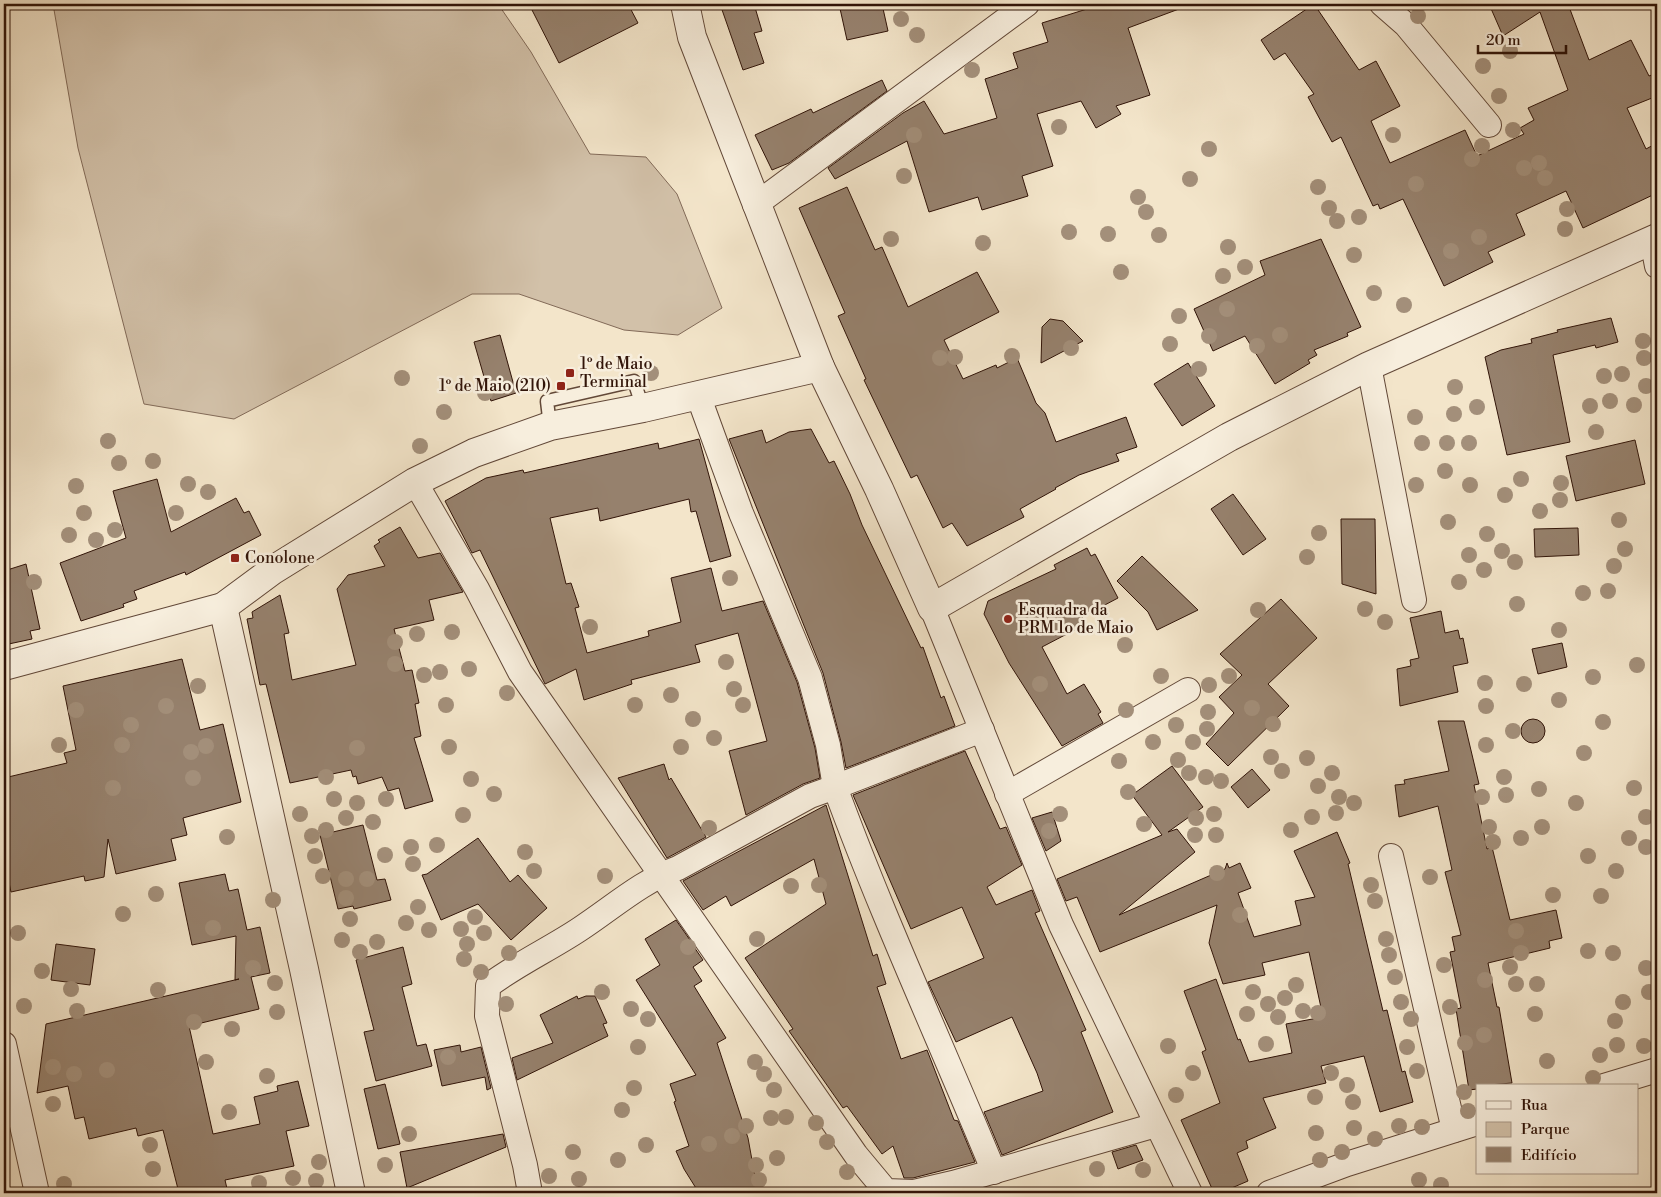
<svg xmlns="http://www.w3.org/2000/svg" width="1661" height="1197" viewBox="0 0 1661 1197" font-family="'Libre Bodoni',serif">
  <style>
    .green { fill: #d2c1a9; stroke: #826a58 }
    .building { fill: #96816d; stroke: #311408 }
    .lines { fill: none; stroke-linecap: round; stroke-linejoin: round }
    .service-casing { stroke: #624838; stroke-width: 15 }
    .minor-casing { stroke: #624838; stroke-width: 26 }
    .tertiary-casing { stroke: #624838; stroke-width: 30 }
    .service { stroke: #f7eedd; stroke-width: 12 }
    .minor { stroke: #f7eedd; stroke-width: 24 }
    .tertiary { stroke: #f7eedd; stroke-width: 28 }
    .tree { fill: #a38f7a }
    .poi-dot { fill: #8f2418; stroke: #f7eedd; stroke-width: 2 }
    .labels { text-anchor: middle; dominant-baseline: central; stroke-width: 5; stroke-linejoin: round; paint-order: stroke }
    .poi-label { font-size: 16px; fill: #311408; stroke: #f7eedd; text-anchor: start }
  </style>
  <rect width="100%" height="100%" fill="#f3e5ca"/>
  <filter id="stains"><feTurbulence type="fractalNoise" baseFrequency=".004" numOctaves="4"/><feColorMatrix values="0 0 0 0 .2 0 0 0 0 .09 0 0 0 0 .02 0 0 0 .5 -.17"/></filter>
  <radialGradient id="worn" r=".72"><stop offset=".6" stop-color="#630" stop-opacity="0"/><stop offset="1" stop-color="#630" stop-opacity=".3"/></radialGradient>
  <polygon class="green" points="53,4 498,4 531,52 590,154 646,157 677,194 722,308 678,335 624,330 519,294 472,294 234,419 144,404 78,148"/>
  <g class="building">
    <polygon points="544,4 628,4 638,23 559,63 532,10"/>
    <polygon points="720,4 754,4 762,31 754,33 764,63 743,70"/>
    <polygon points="839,4 882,4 888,31 847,40"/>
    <polygon points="1103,4 1187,4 1187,6 1128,28 1150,95 1116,106 1121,114 1096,128 1081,101 1037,114 1053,166 1022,176 1028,196 982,210 978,197 929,212 907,141 835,179 828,168 903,113 924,101 944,134 997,118 985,79 1018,68 1013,53 1048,42 1042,23"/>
    <polygon points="1314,4 1359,70 1376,61 1400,106 1371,121 1390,163 1465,130 1477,156 1524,134 1520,128 1534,120 1528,108 1568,90 1540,12 1503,36 1489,4 1568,4 1589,60 1631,40 1649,76 1657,73 1657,96 1627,108 1646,149 1657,143 1657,193 1583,228 1566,191 1516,214 1525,235 1488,252 1493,262 1444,286 1403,199 1380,209 1378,204 1373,206 1341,137 1332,142 1308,97 1314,94 1285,53 1274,60 1261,40"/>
    <polygon points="882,80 887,91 789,163 772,170 755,135 811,109 813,113"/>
    <polygon points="847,187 875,250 882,247 908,307 977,272 999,312 944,340 963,379 996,365 997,368 1017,358 1036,403 1045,413 1056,442 1126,417 1137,447 1116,454 1119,461 1079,475 1055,488 1056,489 1020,509 1024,517 967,546 952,523 943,528 917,475 911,478 864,380 866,379 838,316 845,313 799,208"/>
    <polygon points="1321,239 1361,327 1347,333 1348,336 1314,350 1317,355 1308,360 1310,363 1275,384 1245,336 1213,351 1194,309 1265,275 1260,261"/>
    <polygon points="1611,318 1618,342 1596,348 1595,345 1553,355 1570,442 1507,455 1485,357 1501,350 1532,343 1531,339 1558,332 1557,330"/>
    <polygon points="1050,319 1063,321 1083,341 1041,363 1042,327"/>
    <polygon points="500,335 516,393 491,401 474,342"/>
    <polygon points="1188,363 1215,406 1182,426 1154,384"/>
    <polygon points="811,429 829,463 834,461 850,494 862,525 921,648 923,647 941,698 944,696 955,726 846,768 841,742 823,673 729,439 762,430 766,443 789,432"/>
    <polygon points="699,439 731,556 710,562 696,511 691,512 689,499 600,521 598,508 550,518 566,584 571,583 579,607 575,608 587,653 649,636 648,631 681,622 671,578 711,568 722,611 763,601 797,682 815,748 820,778 803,784 746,815 729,751 767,741 738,633 695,645 700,662 631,680 632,684 584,700 576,669 545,684 480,550 472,553 445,501 486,478 523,470 524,473 658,443 659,449"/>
    <polygon points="1635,440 1645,484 1576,501 1566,456"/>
    <polygon points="157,479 171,532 236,498 244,513 249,511 261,535 186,575 185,572 134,591 137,599 123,604 124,607 81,621 60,563 126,538 113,491"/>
    <polygon points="1233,494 1266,539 1243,555 1211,509"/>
    <polygon points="1341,519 1375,519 1376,594 1342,584"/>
    <polygon points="400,527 418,558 440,553 463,592 429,600 434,620 394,629 405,671 412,670 419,703 415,704 421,736 414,738 433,801 405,809 399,788 388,791 382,777 358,784 356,776 353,777 351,770 290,783 266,684 260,685 247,619 253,618 252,612 280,595 289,633 284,634 292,680 356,665 337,589 348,575 385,566 374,546 380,542 378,540"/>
    <polygon points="1578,528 1579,555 1535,557 1534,529"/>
    <polygon points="1087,548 1091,556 1095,554 1118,598 1082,617 1086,624 1042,647 1067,694 1084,684 1101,712 1098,714 1103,723 1062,746 1009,663 984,614 988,601 1056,569 1054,565"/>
    <polygon points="1142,556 1198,610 1157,630 1148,612 1117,581"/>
    <polygon points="26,564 40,629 30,631 32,639 4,645 4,571"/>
    <polygon points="1281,599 1317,638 1268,684 1289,706 1228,766 1206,744 1234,713 1219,697 1242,675 1220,654"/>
    <polygon points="1441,611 1445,633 1458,630 1460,639 1463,638 1468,663 1453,666 1458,692 1400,706 1397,669 1411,666 1410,660 1419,658 1410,618"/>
    <polygon points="1562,643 1567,667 1538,674 1532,649"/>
    <polygon points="182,659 200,730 223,724 241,802 183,818 187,835 171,839 176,860 116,874 108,839 104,877 85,881 84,876 11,892 7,873 4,873 4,778 67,763 64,753 76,750 63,686"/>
    <circle cx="1533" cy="731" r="12"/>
    <polygon points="1438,721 1464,721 1479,784 1474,785 1487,849 1492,847 1510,920 1556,910 1562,938 1549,941 1550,948 1488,963 1497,1007 1499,1007 1512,1083 1477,1086 1477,1089 1469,1090 1456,1009 1461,1008 1450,952 1455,951 1452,937 1461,935 1445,872 1452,870 1438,806 1399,817 1395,785 1405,784 1404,780 1449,771"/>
    <polygon points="965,751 1000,829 1006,827 1022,865 987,887 996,905 1032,890 1040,911 1035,913 1086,1030 1081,1032 1113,1112 1002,1155 984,1112 1043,1091 1037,1073 1012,1017 956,1042 928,982 984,958 962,907 911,929 853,795"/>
    <polygon points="664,764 669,780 671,778 706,837 667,858 618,778"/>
    <polygon points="1172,766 1203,807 1168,832 1177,829 1195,852 1119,915 1225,869 1227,863 1229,868 1240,863 1251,888 1238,893 1254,937 1301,925 1295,901 1315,897 1294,851 1337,832 1350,863 1348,864 1383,1011 1387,1010 1402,1072 1405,1071 1413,1102 1380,1112 1364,1056 1321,1066 1326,1083 1263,1098 1276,1128 1246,1141 1248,1148 1237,1153 1248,1181 1220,1193 1214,1193 1181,1120 1220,1103 1202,1052 1206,1050 1184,991 1216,979 1238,1040 1240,1039 1249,1062 1292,1053 1286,1024 1323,1017 1309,952 1262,963 1265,975 1223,984 1209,943 1217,905 1100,952 1077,897 1066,901 1057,879 1162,835 1132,795"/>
    <polygon points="1252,769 1270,790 1248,808 1231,787"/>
    <polygon points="826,805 873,956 877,954 886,984 877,987 901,1059 927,1050 954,1120 958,1121 975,1162 913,1178 904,1178 893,1146 882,1154 847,1106 843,1108 789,1031 793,1029 745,958 826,904 814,859 731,906 726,896 703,910 683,881"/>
    <polygon points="1052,812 1061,841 1046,851 1032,818"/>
    <polygon points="363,825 377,880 385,879 391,900 354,909 353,906 338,909 320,835"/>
    <polygon points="478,838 510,882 518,875 547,908 511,940 478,904 441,920 422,875 427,874"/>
    <polygon points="225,874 229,891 238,889 247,930 260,927 270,973 251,977 259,1009 189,1026 213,1134 260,1124 254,1097 278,1091 277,1086 298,1081 309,1126 286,1131 294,1166 225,1180 228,1193 179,1193 163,1130 138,1136 136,1128 89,1139 84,1117 75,1119 68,1086 37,1093 46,1024 239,979 235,980 236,936 192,945 179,883"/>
    <polygon points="676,920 690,940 682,945 685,949 692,944 703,960 693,967 702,981 694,986 726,1038 717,1043 748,1138 758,1193 699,1193 684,1169 676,1151 689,1146 674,1102 676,1101 670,1084 696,1075 636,980 660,965 645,939"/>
    <polygon points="56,944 95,949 90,985 51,980"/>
    <polygon points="403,947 412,984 402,987 417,1046 426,1044 432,1066 376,1081 364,1032 374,1030 356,960"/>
    <polygon points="577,996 578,999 586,996 595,996 607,1023 603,1024 608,1036 517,1080 512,1058 553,1043 540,1015"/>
    <polygon points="460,1045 461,1052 481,1047 491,1088 487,1090 485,1077 442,1086 434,1050"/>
    <polygon points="385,1084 400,1144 378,1149 364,1089"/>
    <polygon points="503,1134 506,1147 407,1188 400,1152"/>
    <polygon points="1136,1145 1143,1160 1118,1169 1112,1152"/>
  </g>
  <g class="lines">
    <defs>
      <polyline id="service" points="550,426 547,401 634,381 643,408"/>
      <g id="minor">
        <polyline points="1382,4 1406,25 1489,125"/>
        <polyline points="755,205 1027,4"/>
        <polyline points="1652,240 1657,266"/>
        <polyline points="1369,366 1414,600"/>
        <polyline points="698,395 741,513 810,678 828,745 835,787 982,730"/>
        <polyline points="415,482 477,589 520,672 856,1155 886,1191 914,1192 953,1183 1156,1125"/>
        <polyline points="932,608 1061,925 1190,1193"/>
        <polyline points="1007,794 1188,690"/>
        <polyline points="1391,856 1454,1130"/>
        <polyline points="4,1044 37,1193"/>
        <polyline points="1604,1086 1657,1070"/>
        <path d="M530,1193L525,1165L487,1016L488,986C517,964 550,949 580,929C612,908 642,881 678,868L810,796L835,787C883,918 941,1043 994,1172"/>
        <polyline points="1269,1193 1347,1164 1477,1123"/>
      </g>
      <g id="tertiary">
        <polyline points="685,4 692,37 820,367 879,489 932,608 1229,437 1369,366 1657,238"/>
        <polyline points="223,607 304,969 351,1193"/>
        <polyline points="4,666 223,607 273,570 415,482 474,453 550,426 643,408 820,367"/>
      </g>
    </defs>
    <use href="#service" class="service-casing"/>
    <use href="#minor" class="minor-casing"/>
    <use href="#tertiary" class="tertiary-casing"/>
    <use href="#service" class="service"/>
    <use href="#minor" class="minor"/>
    <use href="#tertiary" class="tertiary"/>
  </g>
  <g class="tree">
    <circle cx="1418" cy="16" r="8"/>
    <circle cx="901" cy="19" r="8"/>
    <circle cx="917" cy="35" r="8"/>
    <circle cx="1510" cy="51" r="8"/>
    <circle cx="1483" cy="66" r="8"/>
    <circle cx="972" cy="70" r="8"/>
    <circle cx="1499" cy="96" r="8"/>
    <circle cx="1059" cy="127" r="8"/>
    <circle cx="1513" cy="130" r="8"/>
    <circle cx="914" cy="135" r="8"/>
    <circle cx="1393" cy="135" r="8"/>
    <circle cx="1482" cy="146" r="8"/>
    <circle cx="1209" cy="149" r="8"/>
    <circle cx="1472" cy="159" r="8"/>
    <circle cx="1539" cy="163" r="8"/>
    <circle cx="1524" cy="168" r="8"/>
    <circle cx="904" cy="176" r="8"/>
    <circle cx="1545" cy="178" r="8"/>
    <circle cx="1190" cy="179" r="8"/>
    <circle cx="1416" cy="184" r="8"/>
    <circle cx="1318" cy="187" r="8"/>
    <circle cx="1138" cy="197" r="8"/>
    <circle cx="1329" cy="208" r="8"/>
    <circle cx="1567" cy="209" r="8"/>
    <circle cx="1146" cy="212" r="8"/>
    <circle cx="1359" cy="217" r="8"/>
    <circle cx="1337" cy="221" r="8"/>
    <circle cx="1565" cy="229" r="8"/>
    <circle cx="1069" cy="232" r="8"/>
    <circle cx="1108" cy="234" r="8"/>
    <circle cx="1159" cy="235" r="8"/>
    <circle cx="1479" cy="237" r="8"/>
    <circle cx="891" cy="239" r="8"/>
    <circle cx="983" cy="243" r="8"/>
    <circle cx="1228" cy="247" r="8"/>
    <circle cx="1451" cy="251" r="8"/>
    <circle cx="1354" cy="255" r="8"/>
    <circle cx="1245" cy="267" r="8"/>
    <circle cx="1121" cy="272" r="8"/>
    <circle cx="1223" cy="276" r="8"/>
    <circle cx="1374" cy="293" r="8"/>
    <circle cx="1404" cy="305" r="8"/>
    <circle cx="1227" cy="309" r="8"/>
    <circle cx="1179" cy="316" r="8"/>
    <circle cx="1280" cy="335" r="8"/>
    <circle cx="1209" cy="336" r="8"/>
    <circle cx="1643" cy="341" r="8"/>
    <circle cx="1170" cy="344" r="8"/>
    <circle cx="1257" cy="346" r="8"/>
    <circle cx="1071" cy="348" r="8"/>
    <circle cx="1012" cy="356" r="8"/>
    <circle cx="955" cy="357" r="8"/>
    <circle cx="940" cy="358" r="8"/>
    <circle cx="1644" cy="358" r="8"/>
    <circle cx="1199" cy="369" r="8"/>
    <circle cx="651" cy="373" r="8"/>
    <circle cx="1622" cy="374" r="8"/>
    <circle cx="1604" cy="376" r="8"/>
    <circle cx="402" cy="378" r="8"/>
    <circle cx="1646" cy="386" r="8"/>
    <circle cx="1455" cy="387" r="8"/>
    <circle cx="485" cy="393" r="8"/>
    <circle cx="1610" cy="401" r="8"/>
    <circle cx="1634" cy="405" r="8"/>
    <circle cx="1590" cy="406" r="8"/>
    <circle cx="1477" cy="407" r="8"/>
    <circle cx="444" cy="412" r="8"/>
    <circle cx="1454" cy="414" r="8"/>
    <circle cx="1415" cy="417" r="8"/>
    <circle cx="1596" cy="432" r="8"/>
    <circle cx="108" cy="441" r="8"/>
    <circle cx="1422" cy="443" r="8"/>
    <circle cx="1447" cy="443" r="8"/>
    <circle cx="1469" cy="443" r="8"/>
    <circle cx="420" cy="446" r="8"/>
    <circle cx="153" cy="461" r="8"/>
    <circle cx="119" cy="463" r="8"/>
    <circle cx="1445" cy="471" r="8"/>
    <circle cx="1521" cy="479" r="8"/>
    <circle cx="1561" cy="483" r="8"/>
    <circle cx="188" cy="484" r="8"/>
    <circle cx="1416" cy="485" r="8"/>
    <circle cx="1470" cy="485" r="8"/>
    <circle cx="76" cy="486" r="8"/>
    <circle cx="208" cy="492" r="8"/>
    <circle cx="1505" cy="495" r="8"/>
    <circle cx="1560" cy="500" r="8"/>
    <circle cx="1540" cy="511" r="8"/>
    <circle cx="84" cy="513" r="8"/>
    <circle cx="176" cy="513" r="8"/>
    <circle cx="1619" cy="520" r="8"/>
    <circle cx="1448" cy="522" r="8"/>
    <circle cx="115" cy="530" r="8"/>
    <circle cx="1319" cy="533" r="8"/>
    <circle cx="1487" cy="534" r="8"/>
    <circle cx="69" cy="535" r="8"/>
    <circle cx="96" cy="540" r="8"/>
    <circle cx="1625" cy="549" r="8"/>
    <circle cx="1502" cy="551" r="8"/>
    <circle cx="1469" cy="555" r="8"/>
    <circle cx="1307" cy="557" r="8"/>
    <circle cx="1515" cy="562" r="8"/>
    <circle cx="1614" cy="566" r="8"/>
    <circle cx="1484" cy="570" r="8"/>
    <circle cx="730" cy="578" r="8"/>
    <circle cx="34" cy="582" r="8"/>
    <circle cx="1459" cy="582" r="8"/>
    <circle cx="1608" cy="591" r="8"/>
    <circle cx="1583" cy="593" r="8"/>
    <circle cx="1517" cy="604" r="8"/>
    <circle cx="1365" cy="609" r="8"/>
    <circle cx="1258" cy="610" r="8"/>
    <circle cx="1385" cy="622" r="8"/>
    <circle cx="590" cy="627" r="8"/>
    <circle cx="1559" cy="630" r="8"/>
    <circle cx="452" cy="632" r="8"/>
    <circle cx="417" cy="634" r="8"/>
    <circle cx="395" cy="642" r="8"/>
    <circle cx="1125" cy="645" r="8"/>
    <circle cx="726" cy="662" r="8"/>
    <circle cx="395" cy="664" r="8"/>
    <circle cx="1637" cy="665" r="8"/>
    <circle cx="469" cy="669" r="8"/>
    <circle cx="440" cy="672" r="8"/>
    <circle cx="424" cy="675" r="8"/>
    <circle cx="1161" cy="676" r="8"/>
    <circle cx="1229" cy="676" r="8"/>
    <circle cx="1593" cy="677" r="8"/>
    <circle cx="1485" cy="683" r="8"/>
    <circle cx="1040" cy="684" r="8"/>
    <circle cx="1524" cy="684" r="8"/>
    <circle cx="1209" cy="685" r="8"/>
    <circle cx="198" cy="686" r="8"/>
    <circle cx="734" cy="689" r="8"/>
    <circle cx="507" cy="693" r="8"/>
    <circle cx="671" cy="695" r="8"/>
    <circle cx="1559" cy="700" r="8"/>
    <circle cx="446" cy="705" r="8"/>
    <circle cx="635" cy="705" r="8"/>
    <circle cx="743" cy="705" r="8"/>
    <circle cx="166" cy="706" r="8"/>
    <circle cx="1486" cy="706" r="8"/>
    <circle cx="1252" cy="708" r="8"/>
    <circle cx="76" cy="710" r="8"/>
    <circle cx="1126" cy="710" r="8"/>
    <circle cx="1208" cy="712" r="8"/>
    <circle cx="693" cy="719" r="8"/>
    <circle cx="1603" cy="722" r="8"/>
    <circle cx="1273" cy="724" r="8"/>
    <circle cx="131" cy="725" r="8"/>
    <circle cx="1176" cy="725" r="8"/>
    <circle cx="1207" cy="729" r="8"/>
    <circle cx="1513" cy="731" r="8"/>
    <circle cx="714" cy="738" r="8"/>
    <circle cx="1153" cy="742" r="8"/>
    <circle cx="1193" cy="742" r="8"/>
    <circle cx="59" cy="745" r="8"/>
    <circle cx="122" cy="745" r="8"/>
    <circle cx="1486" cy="745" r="8"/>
    <circle cx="206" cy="746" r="8"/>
    <circle cx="449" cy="747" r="8"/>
    <circle cx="681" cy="747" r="8"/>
    <circle cx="357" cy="748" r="8"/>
    <circle cx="191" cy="752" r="8"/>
    <circle cx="1584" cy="753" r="8"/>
    <circle cx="1271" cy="757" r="8"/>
    <circle cx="1307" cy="758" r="8"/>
    <circle cx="1178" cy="760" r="8"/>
    <circle cx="1119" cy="761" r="8"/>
    <circle cx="1282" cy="771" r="8"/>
    <circle cx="1189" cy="773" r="8"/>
    <circle cx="1332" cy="773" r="8"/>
    <circle cx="326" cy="777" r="8"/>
    <circle cx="1206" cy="777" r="8"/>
    <circle cx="1504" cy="777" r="8"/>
    <circle cx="193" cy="778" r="8"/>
    <circle cx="471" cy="779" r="8"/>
    <circle cx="1221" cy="781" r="8"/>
    <circle cx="1318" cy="786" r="8"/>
    <circle cx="113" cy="788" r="8"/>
    <circle cx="1634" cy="788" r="8"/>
    <circle cx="1539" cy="789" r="8"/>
    <circle cx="1128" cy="792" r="8"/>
    <circle cx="494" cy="794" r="8"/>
    <circle cx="1506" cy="795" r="8"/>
    <circle cx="1339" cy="797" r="8"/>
    <circle cx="1482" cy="797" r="8"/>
    <circle cx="334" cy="799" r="8"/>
    <circle cx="386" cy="799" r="8"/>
    <circle cx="357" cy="803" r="8"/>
    <circle cx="1354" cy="803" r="8"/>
    <circle cx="1576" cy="803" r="8"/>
    <circle cx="1336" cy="813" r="8"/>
    <circle cx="300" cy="814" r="8"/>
    <circle cx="1060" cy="814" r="8"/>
    <circle cx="1214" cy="814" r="8"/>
    <circle cx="463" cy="815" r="8"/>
    <circle cx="1312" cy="817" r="8"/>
    <circle cx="1646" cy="817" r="8"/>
    <circle cx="346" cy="818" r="8"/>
    <circle cx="1196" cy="818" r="8"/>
    <circle cx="373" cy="822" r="8"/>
    <circle cx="1144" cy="824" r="8"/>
    <circle cx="1489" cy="827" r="8"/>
    <circle cx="1542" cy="827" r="8"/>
    <circle cx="709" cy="828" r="8"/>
    <circle cx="326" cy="830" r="8"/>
    <circle cx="1291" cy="830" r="8"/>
    <circle cx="1049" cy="831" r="8"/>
    <circle cx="1195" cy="835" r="8"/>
    <circle cx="1216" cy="835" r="8"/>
    <circle cx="312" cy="836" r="8"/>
    <circle cx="227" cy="837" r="8"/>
    <circle cx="1521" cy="838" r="8"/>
    <circle cx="1629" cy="838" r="8"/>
    <circle cx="1493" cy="842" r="8"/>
    <circle cx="437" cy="845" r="8"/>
    <circle cx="411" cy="847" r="8"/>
    <circle cx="1646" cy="847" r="8"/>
    <circle cx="525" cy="852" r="8"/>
    <circle cx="385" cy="855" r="8"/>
    <circle cx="315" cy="856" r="8"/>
    <circle cx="1588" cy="856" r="8"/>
    <circle cx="413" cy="864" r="8"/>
    <circle cx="534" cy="871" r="8"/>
    <circle cx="1616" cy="871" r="8"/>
    <circle cx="1217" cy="873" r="8"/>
    <circle cx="323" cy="876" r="8"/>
    <circle cx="605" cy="876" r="8"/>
    <circle cx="1430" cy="877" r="8"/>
    <circle cx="346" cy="879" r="8"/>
    <circle cx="367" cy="879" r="8"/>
    <circle cx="819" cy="885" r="8"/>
    <circle cx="1371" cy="885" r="8"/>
    <circle cx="791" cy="886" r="8"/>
    <circle cx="156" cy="894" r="8"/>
    <circle cx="1553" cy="895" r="8"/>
    <circle cx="1601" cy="896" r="8"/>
    <circle cx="346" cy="898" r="8"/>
    <circle cx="273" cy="900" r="8"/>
    <circle cx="1375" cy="901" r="8"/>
    <circle cx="418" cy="907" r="8"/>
    <circle cx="123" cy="914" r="8"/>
    <circle cx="1240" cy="915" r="8"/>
    <circle cx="475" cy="917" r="8"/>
    <circle cx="350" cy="919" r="8"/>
    <circle cx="406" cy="923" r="8"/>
    <circle cx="213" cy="928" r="8"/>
    <circle cx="461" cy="929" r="8"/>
    <circle cx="429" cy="930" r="8"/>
    <circle cx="1516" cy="931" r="8"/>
    <circle cx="18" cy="933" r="8"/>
    <circle cx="484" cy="933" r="8"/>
    <circle cx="757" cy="939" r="8"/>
    <circle cx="1386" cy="939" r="8"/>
    <circle cx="342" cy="940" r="8"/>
    <circle cx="377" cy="942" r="8"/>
    <circle cx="467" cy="944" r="8"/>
    <circle cx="688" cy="947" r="8"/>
    <circle cx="1588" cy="951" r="8"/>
    <circle cx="360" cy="952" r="8"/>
    <circle cx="509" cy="953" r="8"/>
    <circle cx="1521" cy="953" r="8"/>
    <circle cx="1613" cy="953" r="8"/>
    <circle cx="1389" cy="955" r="8"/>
    <circle cx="464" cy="959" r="8"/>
    <circle cx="1444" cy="965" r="8"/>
    <circle cx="1510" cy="967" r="8"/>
    <circle cx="253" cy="968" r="8"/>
    <circle cx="1646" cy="968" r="8"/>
    <circle cx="42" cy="971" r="8"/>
    <circle cx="481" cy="972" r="8"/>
    <circle cx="1395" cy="977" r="8"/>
    <circle cx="1485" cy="980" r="8"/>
    <circle cx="275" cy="983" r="8"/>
    <circle cx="1516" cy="984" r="8"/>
    <circle cx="1537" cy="984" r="8"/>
    <circle cx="1296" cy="985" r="8"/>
    <circle cx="71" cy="989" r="8"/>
    <circle cx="158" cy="990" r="8"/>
    <circle cx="602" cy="992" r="8"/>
    <circle cx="1253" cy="992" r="8"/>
    <circle cx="1649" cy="992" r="8"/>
    <circle cx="1285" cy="998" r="8"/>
    <circle cx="1401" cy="1002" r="8"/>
    <circle cx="1623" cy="1002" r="8"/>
    <circle cx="506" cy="1004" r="8"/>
    <circle cx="1268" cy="1004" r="8"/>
    <circle cx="24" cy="1006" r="8"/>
    <circle cx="1450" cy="1007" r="8"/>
    <circle cx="631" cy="1009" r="8"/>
    <circle cx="77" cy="1011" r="8"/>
    <circle cx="1303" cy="1011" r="8"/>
    <circle cx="277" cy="1012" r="8"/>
    <circle cx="1318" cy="1013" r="8"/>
    <circle cx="1247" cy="1014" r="8"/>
    <circle cx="1535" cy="1014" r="8"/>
    <circle cx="1278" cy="1017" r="8"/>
    <circle cx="648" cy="1019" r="8"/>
    <circle cx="1411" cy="1019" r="8"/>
    <circle cx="1615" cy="1021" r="8"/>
    <circle cx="194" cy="1022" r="8"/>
    <circle cx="232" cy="1029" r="8"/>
    <circle cx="1484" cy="1035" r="8"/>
    <circle cx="1465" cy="1043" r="8"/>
    <circle cx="1266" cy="1044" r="8"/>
    <circle cx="1617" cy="1045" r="8"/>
    <circle cx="1168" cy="1046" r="8"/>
    <circle cx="1644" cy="1046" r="8"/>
    <circle cx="638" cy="1047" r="8"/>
    <circle cx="1407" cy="1047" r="8"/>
    <circle cx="1600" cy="1055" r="8"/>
    <circle cx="448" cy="1057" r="8"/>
    <circle cx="1547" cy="1061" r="8"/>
    <circle cx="206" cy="1062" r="8"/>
    <circle cx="755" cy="1062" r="8"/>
    <circle cx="53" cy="1067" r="8"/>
    <circle cx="107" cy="1070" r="8"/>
    <circle cx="1417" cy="1071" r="8"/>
    <circle cx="1193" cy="1073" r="8"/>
    <circle cx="1331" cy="1073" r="8"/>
    <circle cx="74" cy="1074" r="8"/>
    <circle cx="764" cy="1074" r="8"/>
    <circle cx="267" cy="1076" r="8"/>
    <circle cx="1593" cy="1078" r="8"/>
    <circle cx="1347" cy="1085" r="8"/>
    <circle cx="634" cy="1088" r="8"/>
    <circle cx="774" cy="1090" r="8"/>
    <circle cx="1464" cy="1092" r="8"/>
    <circle cx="1176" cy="1095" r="8"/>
    <circle cx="1315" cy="1097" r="8"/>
    <circle cx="1353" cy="1102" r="8"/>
    <circle cx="53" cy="1104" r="8"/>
    <circle cx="622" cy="1110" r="8"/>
    <circle cx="1468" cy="1111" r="8"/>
    <circle cx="229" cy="1112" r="8"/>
    <circle cx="786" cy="1117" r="8"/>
    <circle cx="771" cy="1118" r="8"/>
    <circle cx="816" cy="1123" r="8"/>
    <circle cx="746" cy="1126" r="8"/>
    <circle cx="1399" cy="1126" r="8"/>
    <circle cx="1422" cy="1127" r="8"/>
    <circle cx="1354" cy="1128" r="8"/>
    <circle cx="1316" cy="1133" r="8"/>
    <circle cx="409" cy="1134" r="8"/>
    <circle cx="732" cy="1136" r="8"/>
    <circle cx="1375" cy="1139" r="8"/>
    <circle cx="827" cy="1142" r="8"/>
    <circle cx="709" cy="1144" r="8"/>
    <circle cx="150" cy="1145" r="8"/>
    <circle cx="646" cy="1145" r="8"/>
    <circle cx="573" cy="1152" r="8"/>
    <circle cx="1342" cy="1152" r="8"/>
    <circle cx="777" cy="1158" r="8"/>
    <circle cx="618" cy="1160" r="8"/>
    <circle cx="1320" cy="1160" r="8"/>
    <circle cx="319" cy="1162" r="8"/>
    <circle cx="385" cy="1165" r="8"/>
    <circle cx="756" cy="1165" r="8"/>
    <circle cx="153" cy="1169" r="8"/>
    <circle cx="1097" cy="1169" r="8"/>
    <circle cx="1143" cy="1170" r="8"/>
    <circle cx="847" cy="1172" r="8"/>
    <circle cx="549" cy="1176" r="8"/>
    <circle cx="293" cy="1178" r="8"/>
    <circle cx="579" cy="1179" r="8"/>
    <circle cx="759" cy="1180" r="8"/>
    <circle cx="1419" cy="1180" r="8"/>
    <circle cx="316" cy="1181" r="8"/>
    <circle cx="259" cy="1183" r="8"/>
    <circle cx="64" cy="1184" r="8"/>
    <circle cx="1441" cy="1185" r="8"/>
  </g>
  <g class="poi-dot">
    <rect x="565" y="368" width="10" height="10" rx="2.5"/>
    <rect x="556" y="381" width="10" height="10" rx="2.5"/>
    <rect x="230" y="553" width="10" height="10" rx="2.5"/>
    <circle cx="1008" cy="619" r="5"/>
  </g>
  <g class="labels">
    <g class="poi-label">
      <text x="580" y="364">1º de Maio<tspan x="580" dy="18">Terminal</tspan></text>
      <text x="551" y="386" text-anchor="end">1º de Maio (210)</text>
      <text x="245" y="558">Conolone</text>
      <text x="1018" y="610">Esquadra da<tspan x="1018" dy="18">PRM 1o de Maio</tspan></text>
    </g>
  </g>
  <rect width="1661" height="1197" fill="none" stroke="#f3e5ca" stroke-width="20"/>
  <rect x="5" y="5" width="1651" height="1187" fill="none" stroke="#311408" stroke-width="2.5"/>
  <rect x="10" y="10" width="1641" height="1177" fill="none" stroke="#311408"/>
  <rect x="1476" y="1084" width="162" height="90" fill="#f7eedd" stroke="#a89788"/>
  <rect x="1486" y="1101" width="25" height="8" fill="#f7eedd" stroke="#a89788"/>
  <text x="1521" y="1110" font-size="15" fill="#311408">Rua</text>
  <rect x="1486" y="1122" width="25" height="15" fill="#d2c1a9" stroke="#a89788"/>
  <text x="1521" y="1134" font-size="15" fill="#311408">Parque</text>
  <rect x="1486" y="1147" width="25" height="15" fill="#96816d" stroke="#a89788"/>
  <text x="1521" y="1160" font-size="15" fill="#311408">Edifício</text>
  <path d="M1478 45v8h88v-8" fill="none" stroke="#311408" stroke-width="2.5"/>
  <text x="1486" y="45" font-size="15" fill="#311408" stroke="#f7eedd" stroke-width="4" paint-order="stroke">20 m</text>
  <rect width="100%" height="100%" filter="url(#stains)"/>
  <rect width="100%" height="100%" fill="url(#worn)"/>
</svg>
